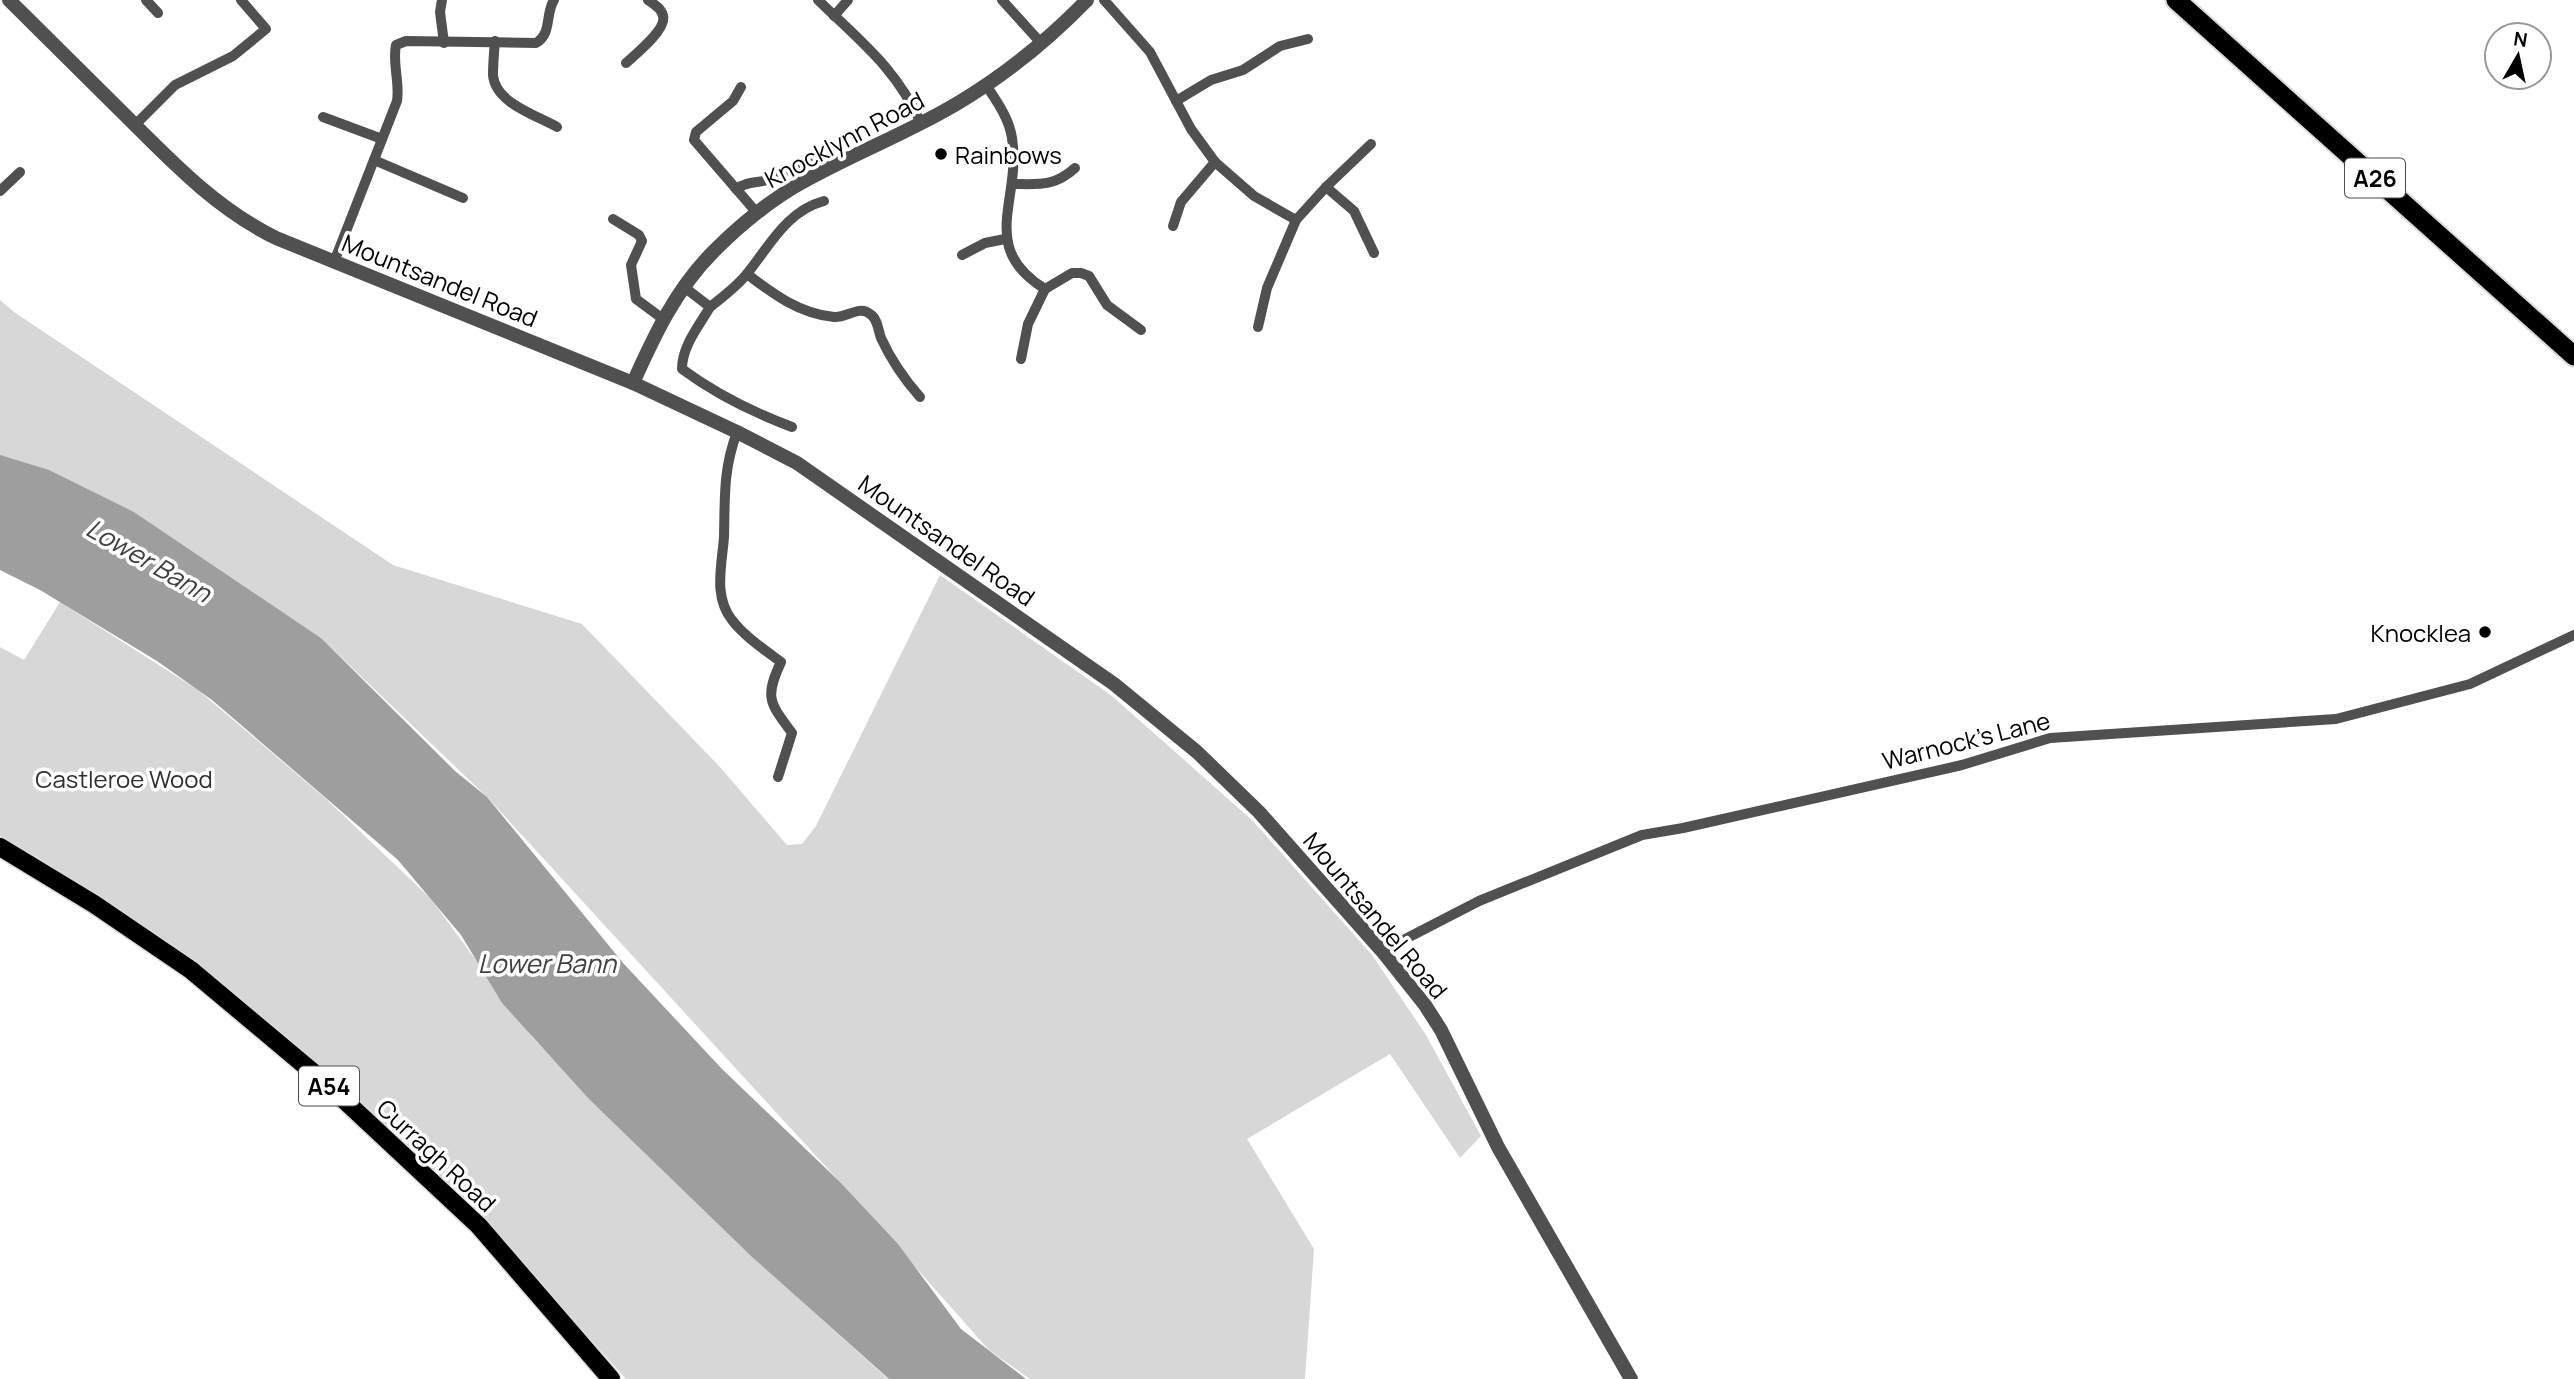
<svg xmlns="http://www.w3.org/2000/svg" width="2574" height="1379" viewBox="0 0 2574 1379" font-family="Manrope,sans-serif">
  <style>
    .green { fill: #d7d7d7 }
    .water { fill: #9e9e9e }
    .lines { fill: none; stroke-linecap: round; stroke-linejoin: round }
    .primary-casing { stroke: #dbdbdb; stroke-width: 21 }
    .trunk-casing { stroke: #dbdbdb; stroke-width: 23 }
    .minor { stroke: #505050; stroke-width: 10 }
    .tertiary { stroke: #505050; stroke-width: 14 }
    .primary { stroke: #000; stroke-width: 18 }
    .trunk { stroke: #000; stroke-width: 19 }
    .poi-dot { fill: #000; stroke: #fff; stroke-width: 2.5 }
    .labels { text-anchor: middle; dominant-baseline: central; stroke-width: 7; stroke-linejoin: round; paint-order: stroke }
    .shield { fill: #fff; stroke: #4c4c4c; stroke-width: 2 }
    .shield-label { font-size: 23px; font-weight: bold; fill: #000 }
    .street-label { font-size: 24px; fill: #000; stroke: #fff }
    .poi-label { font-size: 24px; fill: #000; stroke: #fff; text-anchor: start }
    .park-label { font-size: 24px; fill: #2e2e2e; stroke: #fff }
    .water-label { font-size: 26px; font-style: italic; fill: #3f3f3f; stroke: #fff }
  </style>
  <rect width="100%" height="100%" fill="#fff"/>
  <g class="green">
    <polygon points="0,300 14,312 393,565 582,624 720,767 787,845 802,844 816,826 940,575 1112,696 1253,821 1372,955 1426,1035 1481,1136 1460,1158 1390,1054 1247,1139 1314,1249 1305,1379 1030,1379 989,1350 839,1181 487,797 321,638 134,512 0,458"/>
    <polygon points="60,602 198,690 325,798 431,899 533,1038 639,1147 744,1249 888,1379 626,1379 472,1207 297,1047 211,976 37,857 0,836 0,647 24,660"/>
  </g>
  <polygon class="water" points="0,455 49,470 134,512 321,638 455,771 487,797 624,964 722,1069 839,1181 898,1244 961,1329 1026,1379 889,1379 751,1256 589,1099 502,1003 461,935 398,860 212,700 157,661 40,590 0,570"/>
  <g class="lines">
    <defs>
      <polyline id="primary" points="0,847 94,904 191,970 327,1084 479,1226 611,1379"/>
      <polyline id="trunk" points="2176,0 2574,356"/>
    </defs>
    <use href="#primary" class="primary-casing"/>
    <use href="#trunk" class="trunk-casing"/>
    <g class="minor">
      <polyline points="146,0 158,13"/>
      <polyline points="442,0 440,12 444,43"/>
      <path d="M818,0C861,42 895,67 921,123"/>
      <polyline points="1002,0 1041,43"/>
      <polyline points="1104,0 1150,52 1191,129 1215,162 1254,196 1296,220 1267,288 1258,327"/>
      <polyline points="834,16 848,0"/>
      <path d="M495,41C494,52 493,64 493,75C495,103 536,115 557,127"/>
      <path d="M626,63C636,54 667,29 663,16C662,9 654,4 648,0"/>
      <path d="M986,85C997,102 1009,118 1012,138C1022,200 977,247 1045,289L1028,324L1021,359"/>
      <polyline points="741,87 733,101 696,132 694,140 757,213"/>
      <polyline points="1176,101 1211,80 1243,70 1280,46 1308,39"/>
      <polyline points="323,117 382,139"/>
      <polyline points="135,125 175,85 233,56 266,29 241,0"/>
      <polyline points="374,160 463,198"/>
      <path d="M1012,184C1039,184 1054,187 1075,168"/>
      <polyline points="1326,187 1354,211 1374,253"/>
      <path d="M736,189C748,180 760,184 773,178L822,151"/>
      <polyline points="0,191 20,172"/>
      <polyline points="613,219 639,235 642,241 631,265 636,299 663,319"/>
      <polyline points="1296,220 1326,187 1371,144"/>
      <polyline points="1173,226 1181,202 1215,162"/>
      <polyline points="962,255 985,243 1005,239"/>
      <path d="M334,262L397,101C400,82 392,63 396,45L406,41L536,43C552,34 545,14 554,0"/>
      <path d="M747,274C773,294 800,314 834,317C847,318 859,305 870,314C878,319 878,330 881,338C891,360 905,380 920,397"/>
      <path d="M684,287L710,307C699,326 682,346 682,369C717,395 752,412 792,427"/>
      <polyline points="1045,289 1072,273 1081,273 1089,276 1107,305 1141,330"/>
      <path d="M710,307C723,297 736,287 746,275C769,247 786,211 824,201"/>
      <path d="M737,432C723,470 725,497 724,537C722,565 713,596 732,620C744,636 765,650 781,662C764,698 770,703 792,733L778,777"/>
      <polyline points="1382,951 1479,901 1642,835 1683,828 1962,765 2050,738 2336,719 2470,684 2574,635"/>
    </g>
    <g class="tertiary">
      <path d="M9,0C48,39 88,78 127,117C173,163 217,209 276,238L633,383L737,432L797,463L1114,684L1197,752L1259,812L1382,951L1425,1005L1441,1030L1498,1147L1631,1379"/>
      <path d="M633,383C654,336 676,289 713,252C739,226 769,201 801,183C852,154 908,133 958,103C1005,75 1049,39 1087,0"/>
    </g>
    <use href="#primary" class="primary"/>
    <use href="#trunk" class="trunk"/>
  </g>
  <g class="poi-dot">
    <circle cx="941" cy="154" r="7"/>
    <circle cx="2485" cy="632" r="7"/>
  </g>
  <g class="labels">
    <g class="shield">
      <rect x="2345" y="158.5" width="60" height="39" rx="5"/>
      <rect x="299" y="1066.5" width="60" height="39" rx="5"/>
    </g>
    <g class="shield-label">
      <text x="2375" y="178">A26</text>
      <text x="329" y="1086">A54</text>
    </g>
    <g class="street-label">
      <text transform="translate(844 139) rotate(-28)">Knocklynn Road</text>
      <text transform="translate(440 280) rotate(22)">Mountsandel Road</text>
      <text transform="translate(947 540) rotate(35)">Mountsandel Road</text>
      <text transform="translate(1966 740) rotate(-14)">Warnock's Lane</text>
      <text transform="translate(1376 915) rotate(50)">Mountsandel Road</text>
      <text transform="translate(437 1155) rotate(43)">Curragh Road</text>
    </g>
    <g class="poi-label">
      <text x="955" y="154">Rainbows</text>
      <text x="2471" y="632" text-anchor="end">Knocklea</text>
    </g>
    <g class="park-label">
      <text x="124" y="778">Castleroe Wood</text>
    </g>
    <g class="water-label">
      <text transform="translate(149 560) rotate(30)">Lower Bann</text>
      <text x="547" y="963">Lower Bann</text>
    </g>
  </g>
  <g transform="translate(2518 56) rotate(9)"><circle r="33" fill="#ffffff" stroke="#999999" stroke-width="2"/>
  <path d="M0-5L12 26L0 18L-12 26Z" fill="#000000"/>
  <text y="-10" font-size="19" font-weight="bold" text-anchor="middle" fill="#000000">N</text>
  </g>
</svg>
